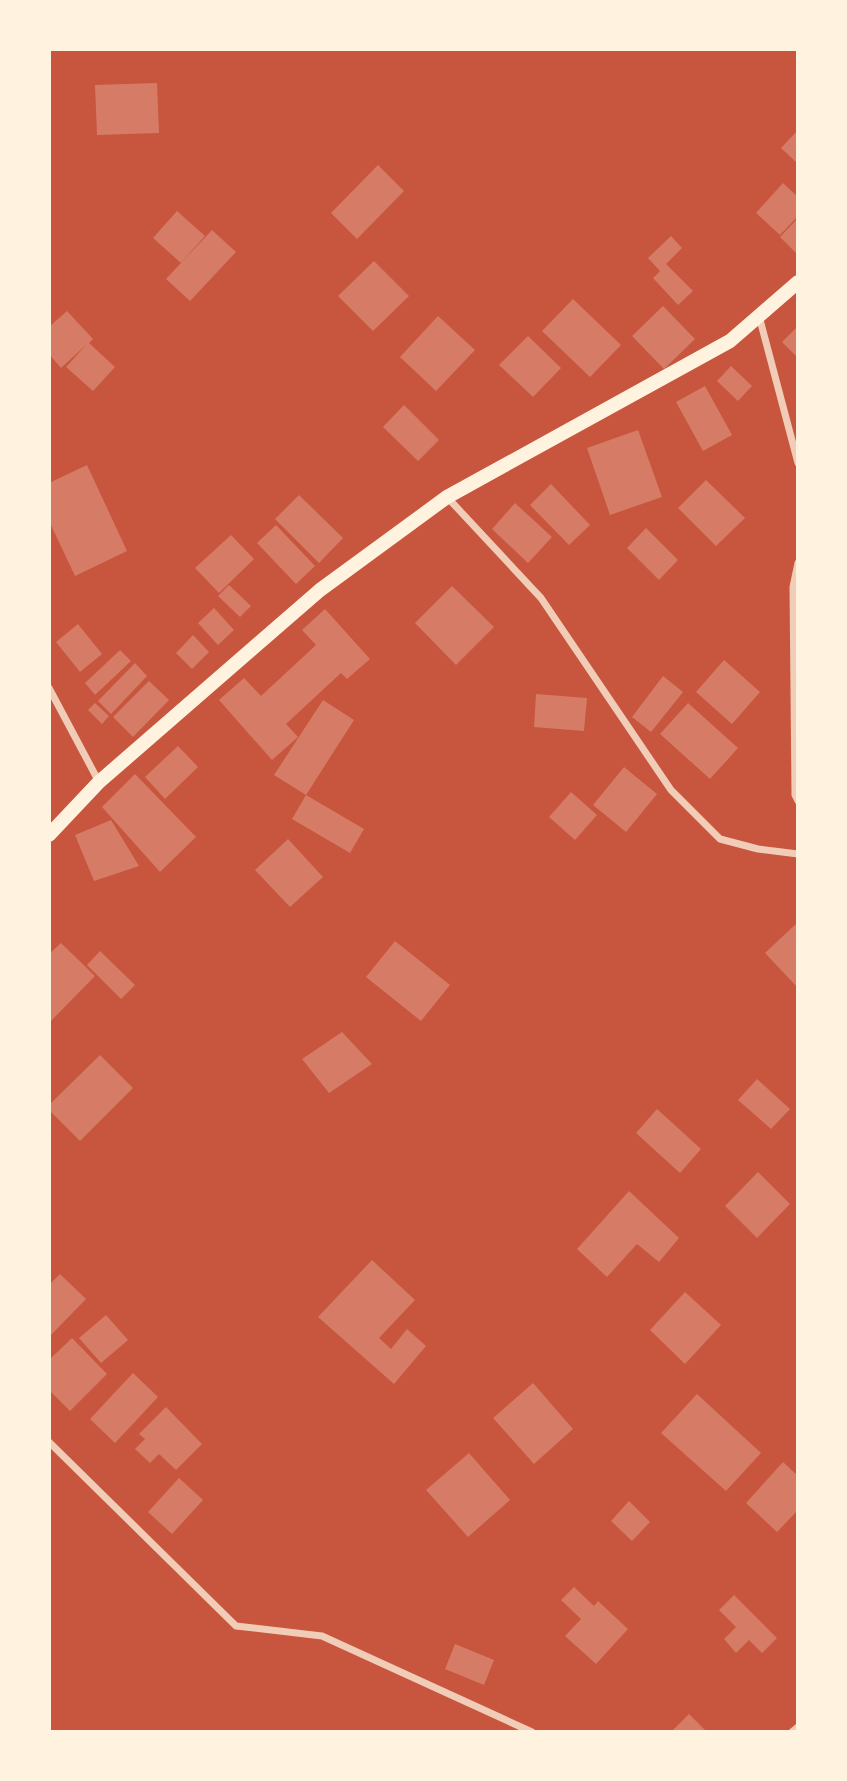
<svg xmlns="http://www.w3.org/2000/svg" width="847" height="1781" viewBox="0 0 847 1781" font-family="'Nunito Sans',sans-serif">
  <style>
    .building { fill: #d67c66 }
    .lines { fill: none; stroke-linecap: round; stroke-linejoin: round }
    .minor { stroke: #f1ccb7; stroke-width: 7 }
    .secondary { stroke: #fff3e0; stroke-width: 14 }
  </style>
  <rect width="100%" height="100%" fill="#c8553d"/>
  <g class="building">
    <polygon points="157,83 159,133 97,135 95,85"/>
    <polygon points="798,130 798,164 781,148"/>
    <polygon points="378,165 404,191 357,239 331,213"/>
    <polygon points="783,183 798,197 798,216 780,235 756,213"/>
    <polygon points="177,211 205,236 181,263 153,238"/>
    <polygon points="798,218 798,255 780,237"/>
    <polygon points="212,230 236,252 190,301 166,279"/>
    <polygon points="671,236 682,248 666,264 693,291 678,305 653,278 660,271 648,258"/>
    <polygon points="374,261 409,296 373,331 338,296"/>
    <polygon points="573,299 621,345 590,377 542,331"/>
    <polygon points="663,306 695,339 664,369 632,336"/>
    <polygon points="67,311 93,339 89,343 115,367 93,391 66,367 86,345 61,368 49,354 49,327"/>
    <polygon points="438,316 475,350 436,391 400,357"/>
    <polygon points="798,326 798,358 782,342"/>
    <polygon points="528,336 561,368 533,397 499,365"/>
    <polygon points="731,366 752,386 738,401 717,381"/>
    <polygon points="705,386 732,435 703,451 676,402"/>
    <polygon points="404,405 439,440 418,461 383,427"/>
    <polygon points="638,430 662,497 610,515 587,448"/>
    <polygon points="87,465 127,551 75,576 49,521 49,483"/>
    <polygon points="706,480 745,518 716,546 678,508"/>
    <polygon points="551,484 590,525 569,545 530,505"/>
    <polygon points="299,495 343,538 319,563 275,519"/>
    <polygon points="515,503 552,537 528,563 492,529"/>
    <polygon points="276,525 315,566 296,584 257,543"/>
    <polygon points="646,528 678,560 659,580 627,548"/>
    <polygon points="231,535 254,559 219,593 195,568"/>
    <polygon points="229,585 251,606 240,617 218,596"/>
    <polygon points="452,586 494,627 456,665 415,623"/>
    <polygon points="214,608 234,630 218,645 198,623"/>
    <polygon points="325,609 370,659 347,679 341,673 286,724 298,737 272,760 219,700 244,678 261,696 316,645 302,630"/>
    <polygon points="78,624 102,654 80,672 56,642"/>
    <polygon points="193,635 209,652 192,669 176,653"/>
    <polygon points="120,650 131,661 95,695 85,683"/>
    <polygon points="724,660 760,692 732,724 696,692"/>
    <polygon points="135,663 147,676 111,714 98,701"/>
    <polygon points="663,676 683,692 651,732 632,717"/>
    <polygon points="149,681 169,700 133,737 113,717"/>
    <polygon points="536,694 587,698 584,731 534,727"/>
    <polygon points="323,700 354,720 306,795 274,775"/>
    <polygon points="95,703 109,716 102,724 88,710"/>
    <polygon points="688,703 738,748 710,779 660,734"/>
    <polygon points="178,746 198,767 165,799 145,777"/>
    <polygon points="624,767 657,794 626,832 593,805"/>
    <polygon points="135,774 196,837 160,872 102,807"/>
    <polygon points="571,792 597,815 575,840 549,817"/>
    <polygon points="306,795 364,829 350,853 292,819"/>
    <polygon points="111,820 139,866 94,881 75,835"/>
    <polygon points="288,839 323,877 290,907 255,870"/>
    <polygon points="798,922 798,988 765,953"/>
    <polygon points="395,941 450,985 421,1021 366,977"/>
    <polygon points="61,943 95,976 49,1023 49,954"/>
    <polygon points="100,951 135,985 121,999 87,965"/>
    <polygon points="342,1032 372,1064 329,1093 302,1059"/>
    <polygon points="100,1055 133,1088 80,1141 49,1110 49,1105"/>
    <polygon points="757,1079 790,1109 771,1129 738,1100"/>
    <polygon points="657,1109 701,1149 680,1173 636,1133"/>
    <polygon points="758,1172 790,1204 757,1238 725,1206"/>
    <polygon points="629,1191 679,1238 659,1262 637,1244 607,1277 577,1249"/>
    <polygon points="372,1260 415,1300 379,1338 391,1349 407,1329 426,1346 394,1384 318,1317"/>
    <polygon points="60,1274 86,1299 49,1337 49,1285"/>
    <polygon points="685,1292 721,1325 685,1364 650,1330"/>
    <polygon points="106,1315 128,1340 101,1363 79,1338"/>
    <polygon points="72,1338 107,1374 70,1411 49,1390 49,1360"/>
    <polygon points="133,1373 158,1397 115,1443 90,1419"/>
    <polygon points="533,1383 573,1429 534,1464 493,1418"/>
    <polygon points="697,1394 761,1453 726,1491 661,1433"/>
    <polygon points="166,1407 202,1444 176,1470 159,1454 150,1463 135,1449 145,1439 139,1434"/>
    <polygon points="469,1453 510,1500 468,1537 426,1490"/>
    <polygon points="783,1462 798,1476 798,1510 777,1532 746,1503"/>
    <polygon points="179,1478 203,1500 172,1534 148,1512"/>
    <polygon points="629,1501 650,1522 632,1541 611,1521"/>
    <polygon points="574,1587 594,1606 598,1601 628,1629 596,1664 565,1636 581,1619 561,1600"/>
    <polygon points="734,1595 777,1638 762,1653 749,1640 736,1653 724,1639 736,1627 719,1610"/>
    <polygon points="455,1644 494,1660 484,1685 445,1669"/>
    <polygon points="689,1714 707,1732 671,1732"/>
  </g>
  <g class="lines">
    <g class="minor">
      <polyline points="759,316 798,463"/>
      <polyline points="447,497 541,598 671,790 720,839 758,849 798,854"/>
      <polyline points="798,563 793,587 795,795 798,801"/>
      <polyline points="49,688 99,782"/>
      <polyline points="49,1442 236,1626 322,1636 532,1732"/>
      <polyline points="792,1732 798,1727"/>
    </g>
    <polyline class="secondary" points="49,835 99,782 320,590 447,497 730,341 798,282"/>
  </g>
  <rect width="847" height="1781" fill="none" stroke="#fff3e0" stroke-width="102"/>
</svg>
